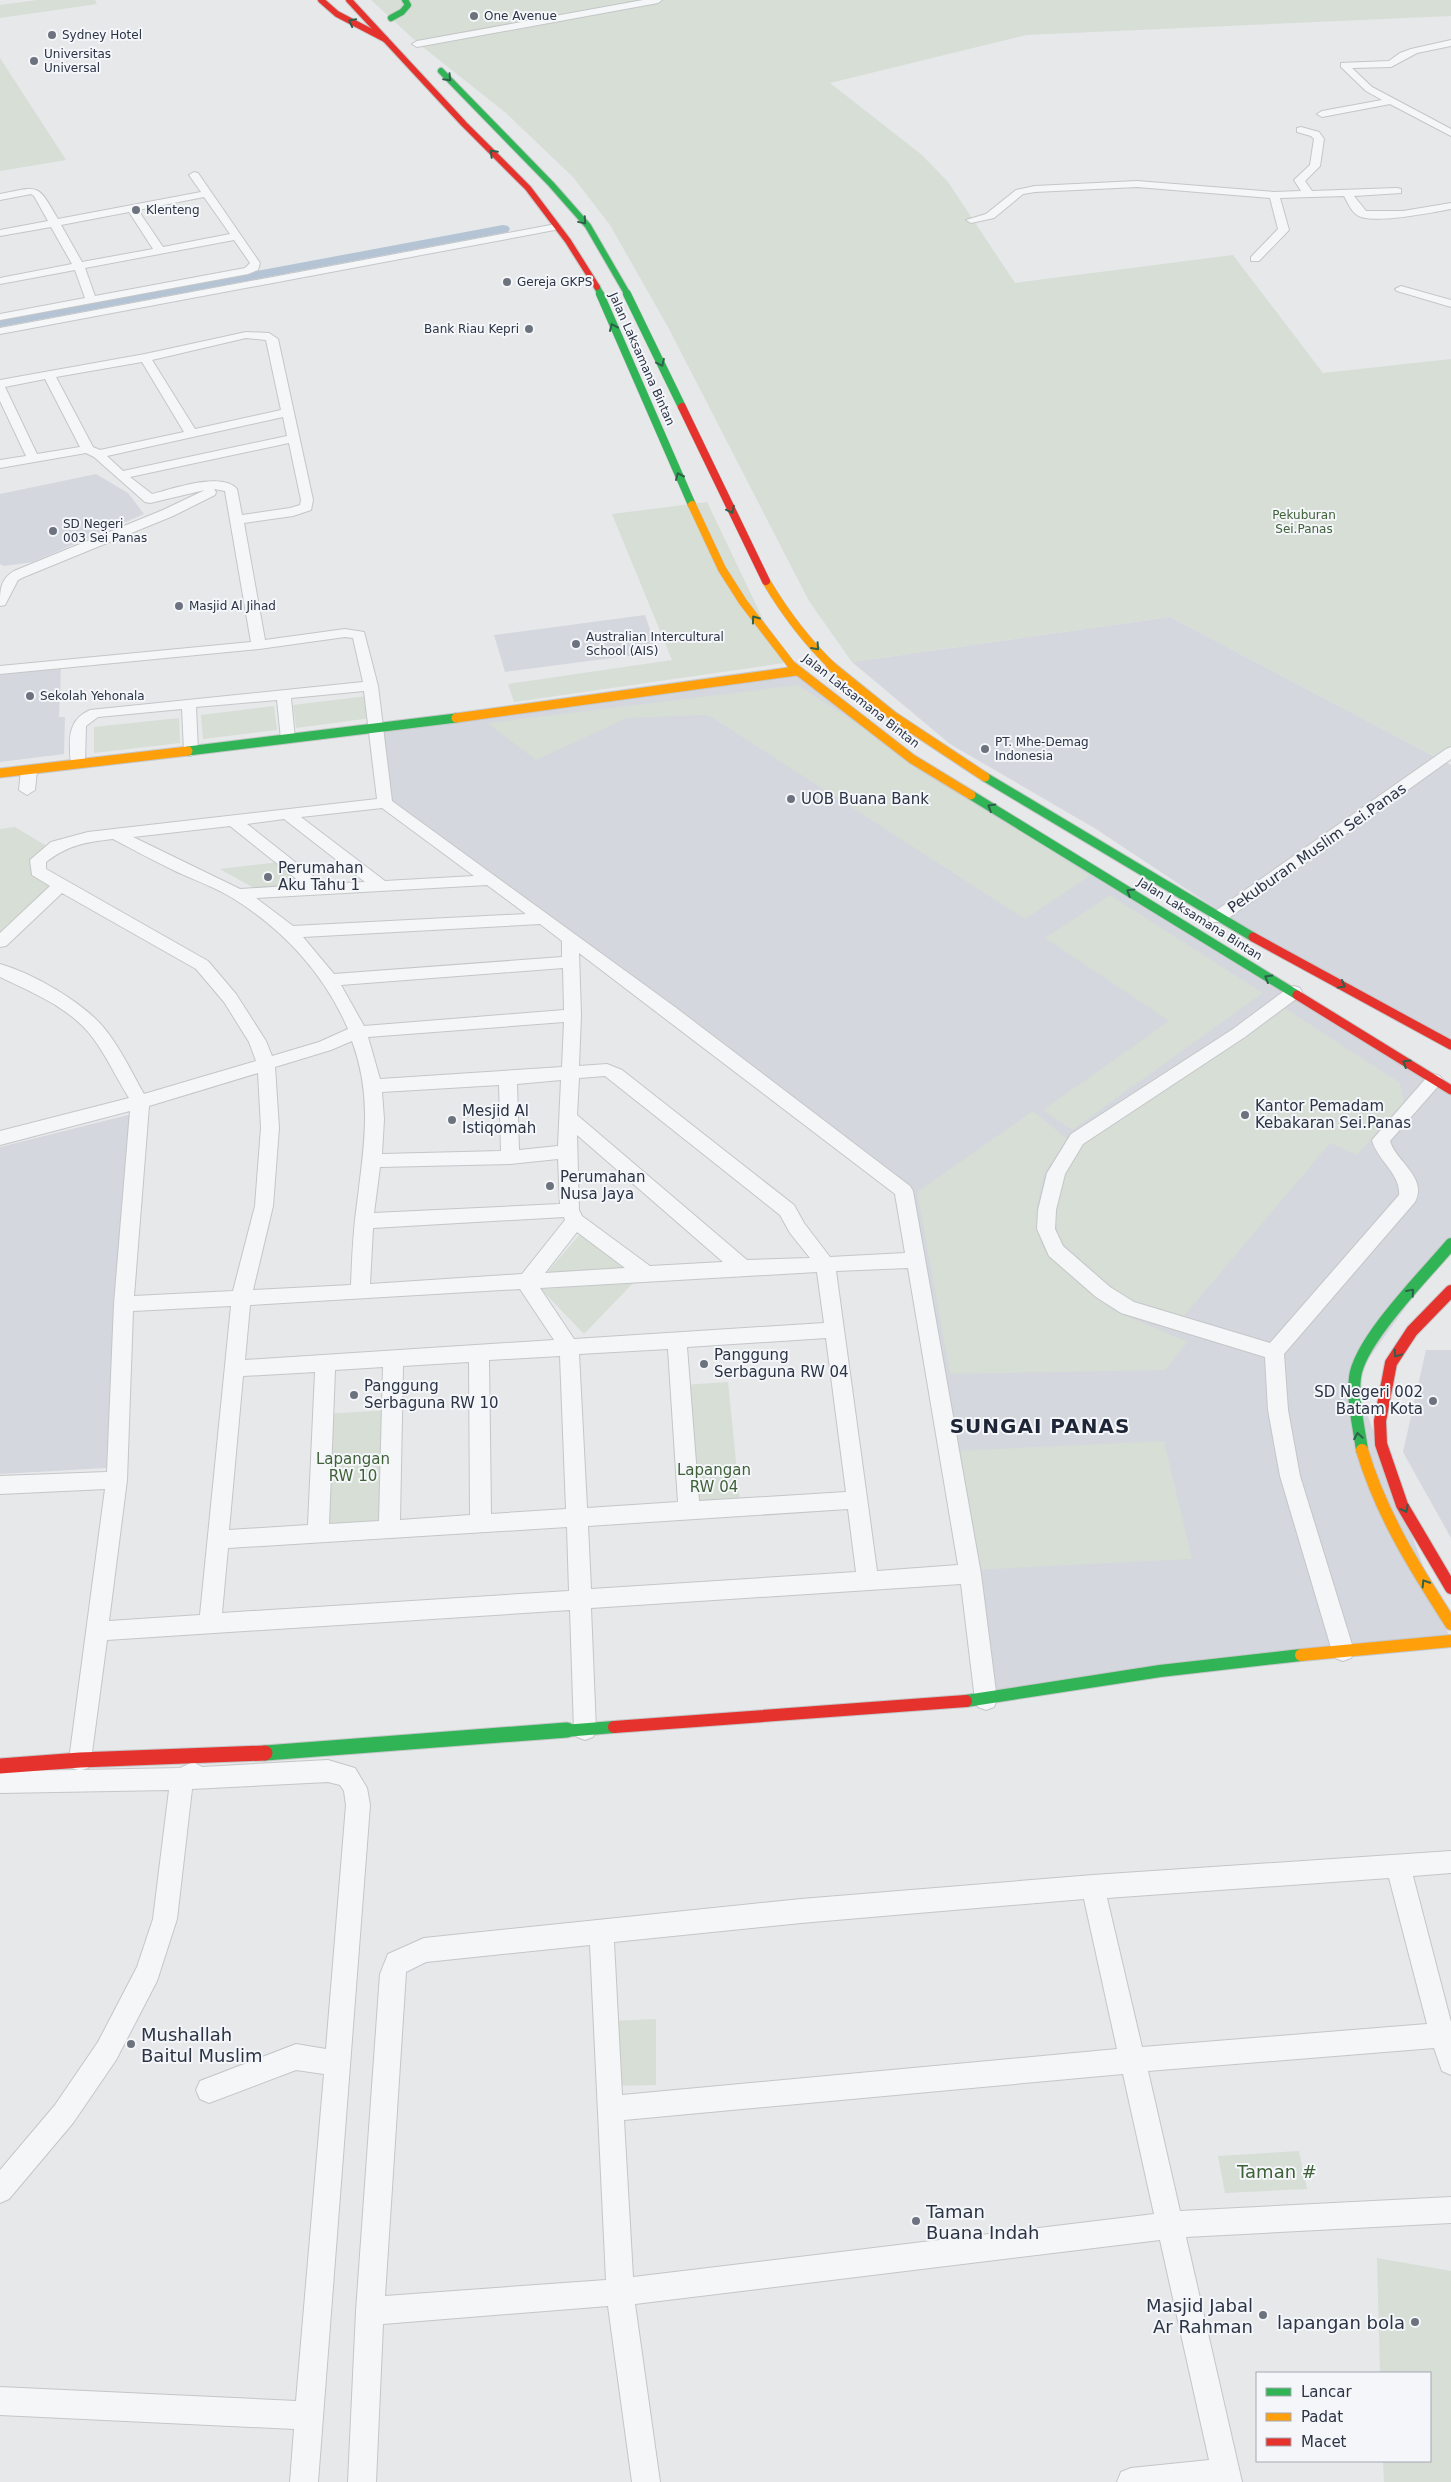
<svg xmlns="http://www.w3.org/2000/svg" width="1451" height="2482" viewBox="0 0 1451 2482" font-family="'DejaVu Sans',sans-serif">
  <style>
    .built { fill: #d4d7dd }
    .green { fill: #d6ded6 }
    .lines { fill: none; stroke-linecap: round; stroke-linejoin: round }
    .canal { fill: #b4c4d5; fill-rule: evenodd }
    .street-casing { stroke: #c4c6c8; stroke-width: 2 }
    .fast-far4-casing { stroke: #c4c6c8; stroke-width: 8 }
    .fast-far3-casing { stroke: #c4c6c8; stroke-width: 9 }
    .fast-far2-casing { stroke: #c4c6c8; stroke-width: 11 }
    .fast-far1-casing { stroke: #c4c6c8; stroke-width: 14 }
    .fast-casing { stroke: #c4c6c8; stroke-width: 17 }
    .slow-far2-casing { stroke: #c4c6c8; stroke-width: 9 }
    .slow-far1-casing { stroke: #c4c6c8; stroke-width: 11 }
    .slow-casing { stroke: #c4c6c8; stroke-width: 14 }
    .jam-far4-casing { stroke: #c4c6c8; stroke-width: 8 }
    .jam-far3-casing { stroke: #c4c6c8; stroke-width: 9 }
    .jam-far2-casing { stroke: #c4c6c8; stroke-width: 11 }
    .jam-far1-casing { stroke: #c4c6c8; stroke-width: 14 }
    .jam-casing { stroke: #c4c6c8; stroke-width: 17 }
    .street { fill: #f5f6f7; fill-rule: evenodd }
    .fast-far4 { stroke: #30b455; stroke-width: 6 }
    .fast-far3 { stroke: #30b455; stroke-width: 8 }
    .fast-far2 { stroke: #30b455; stroke-width: 9 }
    .fast-far1 { stroke: #30b455; stroke-width: 12 }
    .fast { stroke: #30b455; stroke-width: 15 }
    .slow-far2 { stroke: #ff9f0a; stroke-width: 8 }
    .slow-far1 { stroke: #ff9f0a; stroke-width: 9 }
    .slow { stroke: #ff9f0a; stroke-width: 12 }
    .jam-far4 { stroke: #e5322d; stroke-width: 6 }
    .jam-far3 { stroke: #e5322d; stroke-width: 8 }
    .jam-far2 { stroke: #e5322d; stroke-width: 9 }
    .jam-far1 { stroke: #e5322d; stroke-width: 12 }
    .jam { stroke: #e5322d; stroke-width: 15 }
    .oneway { stroke: #2d614b }
    .poi-dot { fill: #6c737f; stroke: #f4f6f9; stroke-width: 2 }
    .labels { text-anchor: middle; dominant-baseline: central; stroke-width: 4; stroke-linejoin: round; paint-order: stroke }
    .far-poi-label { font-size: 12px; fill: #2b3445; stroke: #f4f6f9; text-anchor: start }
    .far-street-label { font-size: 12px; fill: #2b3445; stroke: #f4f6f9 }
    .far-park-label { font-size: 12px; fill: #3f6138; stroke: #f4f6f9 }
    .poi-label { font-size: 15px; fill: #2b3445; stroke: #f4f6f9; text-anchor: start }
    .street-label { font-size: 15px; fill: #2b3445; stroke: #f4f6f9 }
    .park-label { font-size: 15px; fill: #3f6138; stroke: #f4f6f9 }
    .near-poi-label { font-size: 18px; fill: #2b3445; stroke: #f4f6f9; text-anchor: start }
    .near-park-label { font-size: 18px; fill: #3f6138; stroke: #f4f6f9 }
    .district-label { font-size: 20px; font-weight: bold; letter-spacing: 1px; fill: #1d2536; stroke: #f4f6f9 }
  </style>
  <rect width="100%" height="100%" fill="#e6e8ea"/>
  <g class="built">
    <polygon points="96,474 128,493 144,514 33,562 4,566 0,564 0,494"/>
    <polygon points="645,615 658,652 505,672 494,635"/>
    <polygon points="1170,617 1451,765 1451,1049 1224,914 1096,829 950,744 852,662"/>
    <polygon points="61,668 59,717 65,717 64,754 0,762 0,675"/>
    <polygon points="796,671 853,716 1451,1095 1451,1244 1354,1379 1451,1641 986,1700 905,1194 385,803 376,729"/>
    <polygon points="148,1110 106,1468 0,1474 0,1147"/>
    <polygon points="1426,1350 1451,1350 1451,1538 1403,1452"/>
  </g>
  <g class="green">
    <polygon points="37,0 95,0 97,4 0,18 0,5"/>
    <polygon points="371,0 1451,0 1451,16 1026,35 830,83 922,155 948,182 1015,283 1233,255 1323,373 1451,359 1451,747 1436,757 1170,617 852,662 809,601 668,327 610,225 573,177 506,113 419,44"/>
    <polygon points="0,58 66,160 0,171"/>
    <polygon points="707,502 784,663 514,702 508,684 672,660 612,514"/>
    <polygon points="798,685 1090,876 1025,919 708,715 627,718 536,760 487,723"/>
    <polygon points="367,696 371,718 296,728 293,705"/>
    <polygon points="274,706 277,730 203,739 201,715"/>
    <polygon points="179,718 180,743 94,753 94,727"/>
    <polygon points="15,827 50,848 35,870 64,885 0,937 0,829"/>
    <polygon points="279,862 312,886 256,889 220,869"/>
    <polygon points="1110,895 1263,993 1072,1130 1043,1110 1169,1021 1045,938"/>
    <polygon points="1285,1008 1400,1083 1404,1102 1357,1155 1330,1143 1179,1322 1126,1301 1059,1240 1054,1210 1063,1175 1083,1142"/>
    <polygon points="1033,1111 1067,1139 1044,1174 1037,1206 1041,1245 1112,1310 1188,1342 1165,1370 950,1374 917,1192"/>
    <polygon points="581,1233 630,1270 544,1276"/>
    <polygon points="633,1283 584,1334 541,1289"/>
    <polygon points="728,1382 740,1502 693,1505 683,1385"/>
    <polygon points="388,1410 383,1522 318,1526 325,1414"/>
    <polygon points="1164,1441 1192,1559 971,1570 952,1451"/>
    <polygon points="656,2019 656,2085 612,2086 612,2021"/>
    <polygon points="1299,2151 1307,2189 1225,2193 1218,2156"/>
    <polygon points="1377,2258 1451,2271 1451,2482 1384,2482 1383,2461 1430,2461 1430,2373 1380,2373"/>
  </g>
  <g class="lines">
    <polygon class="canal" points="503,225 508,226 510,229 508,232 0,327 0,319"/>
    <defs>
      <g id="street">
        <polygon points="643,0 662,0 658,3 417,47 412,44 417,41"/>
        <polygon points="1451,40 1451,46 1417,53 1391,67 1352,68 1372,87 1451,129 1451,136 1390,104 1322,117 1317,114 1322,111 1382,100 1366,91 1341,67 1341,63 1389,61 1400,53 1411,49"/>
        <path d="M1301,127L1319,132L1324,139L1320,166L1305,181L1312,191L1397,188L1401,189V193L1354,196L1366,211H1403L1451,203V209C1430,213 1380,223 1361,217C1352,214 1348,203 1344,196L1280,198L1289,230L1259,261H1251V257L1278,229L1270,198L1137,187L1035,192L1023,194L994,218L971,223L966,220L986,214L1016,190L1035,186L1137,181L1274,192L1301,191L1294,180L1310,165L1314,139L1311,136L1297,132V128Z"/>
        <path d="M194,172L198,173L260,263L258,270L248,274L0,320V314L85,298L75,270L0,284V278L72,264L51,227L0,236V230L48,221L34,196L31,194L0,200V194C40,186 37,183 58,219L201,192L189,175ZM204,197L230,234L163,247L138,210ZM129,212L153,249L82,262L61,225ZM234,240L250,263L245,268L95,296L85,268Z"/>
        <polygon points="556,224 560,225 560,229 0,334 0,328"/>
        <polygon points="1401,286 1451,300 1451,307 1397,291 1395,289"/>
        <path d="M246,332L269,333L278,339L313,500L311,510L293,516L244,523L265,640L345,629L364,632L378,686L392,801L675,1007L910,1186L913,1191L981,1574L997,1700L994,1707L986,1710L978,1707L975,1700L961,1584L591,1608L596,1730L593,1737L585,1740L577,1737L574,1730L570,1610L107,1640L91,1760L88,1768L82,1770L180,1768L193,1762L202,1767L328,1760L355,1768L367,1788L370,1805L318,2482H290L294,2429L0,2415V2387L296,2401L324,2074L296,2070L209,2103L200,2099L196,2090L200,2081L296,2044L326,2049L346,1805L344,1791L340,1785L328,1782L192,1789L177,1919L157,1981L116,2060L73,2123L9,2199L0,2203V2170L55,2105L98,2042L137,1967L153,1919L169,1790L0,1793V1771L78,1770L72,1768L69,1760L105,1489L0,1494V1476L107,1472L114,1304L130,1111L0,1145V1131L129,1098C117,1079 107,1057 93,1038C71,1008 33,993 0,977V964C32,973 83,1002 104,1028C120,1047 132,1073 144,1094L256,1061L249,1042L224,1002L196,969L62,893L6,946L0,947V933L50,886L32,875L30,860L51,842L88,832L377,799L364,691L291,698L295,739L288,743L281,739L277,700L196,707L198,751L191,756L184,751L182,709L98,717L86,726L85,763L83,766H73C70,761 70,756 70,750C69,732 72,718 90,710L363,682L353,638L345,637L259,649L0,674V666L251,642L225,491L214,489L216,492L215,495L173,516L24,577L18,580L5,605L0,606C0,591 0,579 14,571L163,510L205,490L150,503L145,502L94,457L86,453L0,468V460L26,456L0,401V380L145,354ZM246,338L266,340L281,410L195,429L152,360ZM142,362L184,432L100,450L93,447L56,377ZM45,379L80,447L37,454L5,387ZM283,417L287,436L123,471L107,456ZM289,443L301,500L300,505L290,508L242,515L237,489C222,471 172,489 152,494L130,477ZM382,808L474,876L385,881L301,817ZM284,819L365,882L323,884L247,824ZM230,826L304,885L240,889L133,837ZM113,839C134,850 154,861 175,871C194,880 215,887 234,899C284,930 325,975 348,1029L319,1042L272,1056L266,1041L236,994L208,961L46,869V862C68,845 86,842 113,839ZM487,885L526,914L293,926L256,898ZM540,924L562,941V957L334,974L303,937ZM579,953L895,1194L905,1253L830,1257L804,1223L794,1205L622,1070L607,1064L579,1066L581,1015ZM563,968L564,1010L364,1026L341,985ZM564,1022L562,1067L380,1079L368,1037ZM352,1041C373,1098 364,1146 357,1204C353,1231 352,1258 351,1285L253,1290L273,1206L279,1128L275,1067L331,1050ZM258,1073L261,1128L255,1206L233,1291L134,1296L149,1106ZM605,1076L780,1215L790,1233L810,1258L747,1260L577,1115L579,1078ZM561,1080L558,1146L519,1150L517,1084ZM499,1085L501,1151L382,1154L384,1119L382,1092ZM577,1135L723,1262L650,1266L582,1216L579,1210ZM558,1159L560,1204L374,1213L380,1167L510,1164ZM564,1217L565,1220L522,1274L370,1284L373,1228ZM577,1232L625,1268L545,1273ZM908,1268L958,1565L877,1571L836,1271ZM817,1272L824,1323L574,1339L540,1288ZM520,1289L554,1340L245,1360L250,1305ZM231,1306L200,1615L109,1621L127,1480L133,1311ZM826,1338L846,1492L699,1501L687,1347ZM668,1349L678,1502L587,1508L579,1354ZM560,1356L566,1509L491,1514L489,1360ZM469,1362L470,1515L400,1520L403,1366ZM383,1367L379,1521L329,1524L335,1370ZM315,1372L308,1525L229,1530L243,1376ZM848,1509L856,1572L591,1589L588,1526ZM567,1527L569,1591L222,1613L228,1548Z"/>
        <polygon points="1451,747 1451,759 1223,922 1211,922 1209,918 1211,914 1446,749"/>
        <polygon points="29,765 37,770 35,790 27,795 19,790 21,770"/>
        <path d="M1294,986L1300,988L1302,992L1300,996L1245,1037L1083,1144L1065,1174L1056,1210L1055,1229L1063,1246L1110,1287L1134,1302L1270,1343L1399,1195C1401,1174 1377,1160 1372,1140L1428,1076L1434,1074L1440,1076L1443,1080L1440,1084L1390,1141C1396,1162 1428,1177 1415,1202L1284,1354L1288,1410L1300,1476L1354,1651L1351,1658L1343,1661L1335,1658L1332,1651L1280,1476L1268,1410L1265,1357L1121,1313L1096,1297L1049,1256L1037,1229L1038,1210L1047,1173L1071,1134L1233,1029L1288,988Z"/>
        <path d="M1451,1851V1873L1413,1876L1451,2022V2075L1442,2071L1434,2048L1148,2071L1180,2211L1451,2197V2223L1186,2237L1242,2482H1117L1121,2472L1131,2468L1209,2460L1160,2240L635,2304L660,2482H632L608,2306L383,2324L376,2482H348L356,2311L380,1974L388,1954L424,1938L801,1899L1093,1875ZM1389,1878L1427,2024L1142,2047L1107,1898ZM1084,1899L1117,2049L622,2095L614,1942L801,1923ZM590,1945L606,2280L385,2296L406,1972L426,1962ZM1123,2074L1154,2214L633,2277L624,2120Z"/>
      </g>
      <g id="fast-far4">
        <polyline points="391,18 402,12 408,5 405,0"/>
        <polyline points="441,71 551,184 588,226 628,295"/>
        <polyline points="597,287 601,295"/>
      </g>
      <g id="fast-far3">
        <polyline points="600,294 692,505"/>
        <polyline points="627,294 682,407"/>
      </g>
      <g id="fast-far2">
        <polyline points="188,751 456,718"/>
        <polyline points="985,777 1253,937"/>
        <polyline points="971,795 1297,995"/>
      </g>
      <g id="fast-far1">
        <path d="M1362,1450C1359,1427 1352,1401 1355,1377C1360,1340 1425,1275 1451,1244"/>
        <polyline points="966,1701 1160,1671 1301,1655"/>
        <polyline points="551,1732 614,1727"/>
      </g>
      <polyline id="fast" points="265,1753 567,1730"/>
      <g id="slow-far2">
        <polyline points="692,505 722,569 743,602 793,667"/>
        <path d="M766,581C785,613 806,641 833,667"/>
      </g>
      <g id="slow-far1">
        <polyline points="792,666 912,759 971,795"/>
        <polyline points="831,666 893,716 985,777"/>
        <polyline points="456,718 796,671"/>
        <polyline points="0,773 188,751"/>
      </g>
      <g id="slow">
        <path d="M1362,1450C1381,1514 1415,1568 1451,1624"/>
        <polyline points="1301,1655 1451,1641"/>
      </g>
      <g id="jam-far4">
        <polyline points="321,0 337,14 385,39"/>
        <polyline points="349,0 464,124 528,188 568,241 597,287"/>
      </g>
      <polyline id="jam-far3" points="682,407 766,581"/>
      <g id="jam-far2">
        <polyline points="1253,937 1451,1045"/>
        <polyline points="1297,995 1451,1090"/>
      </g>
      <g id="jam-far1">
        <polyline points="1451,1291 1412,1331 1391,1363 1380,1421 1381,1444 1402,1505 1451,1588"/>
        <polyline points="614,1727 966,1701"/>
      </g>
      <polyline id="jam" points="0,1766 80,1760 265,1753"/>
    </defs>
    <use href="#street" class="street-casing"/>
    <use href="#fast-far4" class="fast-far4-casing"/>
    <use href="#fast-far3" class="fast-far3-casing"/>
    <use href="#fast-far2" class="fast-far2-casing"/>
    <use href="#fast-far1" class="fast-far1-casing"/>
    <use href="#fast" class="fast-casing"/>
    <use href="#slow-far2" class="slow-far2-casing"/>
    <use href="#slow-far1" class="slow-far1-casing"/>
    <use href="#slow" class="slow-casing"/>
    <use href="#jam-far4" class="jam-far4-casing"/>
    <use href="#jam-far3" class="jam-far3-casing"/>
    <use href="#jam-far2" class="jam-far2-casing"/>
    <use href="#jam-far1" class="jam-far1-casing"/>
    <use href="#jam" class="jam-casing"/>
    <use href="#street" class="street"/>
    <use href="#fast-far4" class="fast-far4"/>
    <use href="#fast-far3" class="fast-far3"/>
    <use href="#fast-far2" class="fast-far2"/>
    <use href="#fast-far1" class="fast-far1"/>
    <use href="#fast" class="fast"/>
    <use href="#slow-far2" class="slow-far2"/>
    <use href="#slow-far1" class="slow-far1"/>
    <use href="#slow" class="slow"/>
    <use href="#jam-far4" class="jam-far4"/>
    <use href="#jam-far3" class="jam-far3"/>
    <use href="#jam-far2" class="jam-far2"/>
    <use href="#jam-far1" class="jam-far1"/>
    <use href="#jam" class="jam"/>
  </g>
  <defs><path id="oneway-chevron" d="M-2-3.5L2.5 0L-2 3.5" fill="none" stroke-width="1.6" stroke-linecap="round" stroke-linejoin="round" transform="scale(1.25)"/></defs>
  <g class="oneway">
    <use href="#oneway-chevron" transform="translate(352 22) rotate(-153)"/>
    <use href="#oneway-chevron" transform="translate(448 78) rotate(47)"/>
    <use href="#oneway-chevron" transform="translate(493 153) rotate(-135)"/>
    <use href="#oneway-chevron" transform="translate(583 221) rotate(50)"/>
    <use href="#oneway-chevron" transform="translate(613 327) rotate(-113)"/>
    <use href="#oneway-chevron" transform="translate(661 363) rotate(65)"/>
    <use href="#oneway-chevron" transform="translate(679 476) rotate(-114)"/>
    <use href="#oneway-chevron" transform="translate(731 510) rotate(64)"/>
    <use href="#oneway-chevron" transform="translate(755 619) rotate(-126)"/>
    <use href="#oneway-chevron" transform="translate(816 647) rotate(48)"/>
    <use href="#oneway-chevron" transform="translate(991 807) rotate(-149)"/>
    <use href="#oneway-chevron" transform="translate(1130 892) rotate(-148)"/>
    <use href="#oneway-chevron" transform="translate(1268 978) rotate(-149)"/>
    <use href="#oneway-chevron" transform="translate(1342 985) rotate(29)"/>
    <use href="#oneway-chevron" transform="translate(1406 1063) rotate(-148)"/>
    <use href="#oneway-chevron" transform="translate(1411 1292) rotate(-49)"/>
    <use href="#oneway-chevron" transform="translate(1397 1354) rotate(124)"/>
    <use href="#oneway-chevron" transform="translate(1358 1436) rotate(-100)"/>
    <use href="#oneway-chevron" transform="translate(1405 1509) rotate(62)"/>
    <use href="#oneway-chevron" transform="translate(1425 1583) rotate(-122)"/>
  </g>
  <g class="poi-dot">
    <circle cx="474" cy="16" r="5"/>
    <circle cx="52" cy="35" r="5"/>
    <circle cx="34" cy="61" r="5"/>
    <circle cx="136" cy="210" r="5"/>
    <circle cx="507" cy="282" r="5"/>
    <circle cx="529" cy="329" r="5"/>
    <circle cx="53" cy="531" r="5"/>
    <circle cx="179" cy="606" r="5"/>
    <circle cx="576" cy="644" r="5"/>
    <circle cx="30" cy="696" r="5"/>
    <circle cx="985" cy="749" r="5"/>
    <circle cx="791" cy="799" r="5"/>
    <circle cx="268" cy="877" r="5"/>
    <circle cx="1245" cy="1115" r="5"/>
    <circle cx="452" cy="1120" r="5"/>
    <circle cx="550" cy="1186" r="5"/>
    <circle cx="704" cy="1364" r="5"/>
    <circle cx="354" cy="1395" r="5"/>
    <circle cx="1433" cy="1401" r="5"/>
    <circle cx="131" cy="2044" r="5"/>
    <circle cx="916" cy="2221" r="5"/>
    <circle cx="1263" cy="2315" r="5"/>
    <circle cx="1415" cy="2322" r="5"/>
  </g>
  <g class="labels">
    <g class="far-poi-label">
      <text x="484" y="16">One Avenue</text>
      <text x="62" y="35">Sydney Hotel</text>
      <text x="44" y="54">Universitas<tspan x="44" dy="14">Universal</tspan></text>
      <text x="146" y="210">Klenteng</text>
      <text x="517" y="282">Gereja GKPS</text>
      <text x="519" y="329" text-anchor="end">Bank Riau Kepri</text>
      <text x="63" y="524">SD Negeri<tspan x="63" dy="14">003 Sei Panas</tspan></text>
      <text x="189" y="606">Masjid Al Jihad</text>
      <text x="586" y="637">Australian Intercultural<tspan x="586" dy="14">School (AIS)</tspan></text>
      <text x="40" y="696">Sekolah Yehonala</text>
      <text x="995" y="742">PT. Mhe-Demag<tspan x="995" dy="14">Indonesia</tspan></text>
    </g>
    <g class="far-street-label">
      <text transform="translate(642 359) rotate(66)">Jalan Laksamana Bintan</text>
      <text transform="translate(861 701) rotate(38)">Jalan Laksamana Bintan</text>
      <text transform="translate(1200 919) rotate(32)">Jalan Laksamana Bintan</text>
    </g>
    <g class="far-park-label">
      <text x="1304" y="515">Pekuburan<tspan x="1304" dy="14">Sei.Panas</tspan></text>
    </g>
    <g class="poi-label">
      <text x="801" y="799">UOB Buana Bank</text>
      <text x="278" y="868">Perumahan<tspan x="278" dy="17">Aku Tahu 1</tspan></text>
      <text x="1255" y="1106">Kantor Pemadam<tspan x="1255" dy="17">Kebakaran Sei.Panas</tspan></text>
      <text x="462" y="1111">Mesjid Al<tspan x="462" dy="17">Istiqomah</tspan></text>
      <text x="560" y="1177">Perumahan<tspan x="560" dy="17">Nusa Jaya</tspan></text>
      <text x="714" y="1355">Panggung<tspan x="714" dy="17">Serbaguna RW 04</tspan></text>
      <text x="364" y="1386">Panggung<tspan x="364" dy="17">Serbaguna RW 10</tspan></text>
      <text x="1423" y="1392" text-anchor="end">SD Negeri 002<tspan x="1423" dy="17">Batam Kota</tspan></text>
    </g>
    <g class="street-label">
      <text transform="translate(1317 848) rotate(-35)">Pekuburan Muslim Sei.Panas</text>
    </g>
    <g class="park-label">
      <text x="353" y="1459">Lapangan<tspan x="353" dy="17">RW 10</tspan></text>
      <text x="714" y="1470">Lapangan<tspan x="714" dy="17">RW 04</tspan></text>
    </g>
    <g class="near-poi-label">
      <text x="141" y="2034">Mushallah<tspan x="141" dy="21">Baitul Muslim</tspan></text>
      <text x="926" y="2211">Taman<tspan x="926" dy="21">Buana Indah</tspan></text>
      <text x="1253" y="2305" text-anchor="end">Masjid Jabal<tspan x="1253" dy="21">Ar Rahman</tspan></text>
      <text x="1405" y="2322" text-anchor="end">lapangan bola</text>
    </g>
    <g class="near-park-label">
      <text x="1277" y="2171">Taman #</text>
    </g>
    <g class="district-label">
      <text x="1040" y="1426">SUNGAI PANAS</text>
    </g>
  </g>
  <rect x="1256" y="2372" width="175" height="90" fill="#f4f6f9" stroke="#a4a8b1"/>
  <rect x="1266" y="2388" width="25" height="8" fill="#30b455" stroke="#a4a8b1"/>
  <text x="1301" y="2397" font-size="15" fill="#2b3445">Lancar</text>
  <rect x="1266" y="2413" width="25" height="8" fill="#ff9f0a" stroke="#a4a8b1"/>
  <text x="1301" y="2422" font-size="15" fill="#2b3445">Padat</text>
  <rect x="1266" y="2438" width="25" height="8" fill="#e5322d" stroke="#a4a8b1"/>
  <text x="1301" y="2447" font-size="15" fill="#2b3445">Macet</text>
</svg>
